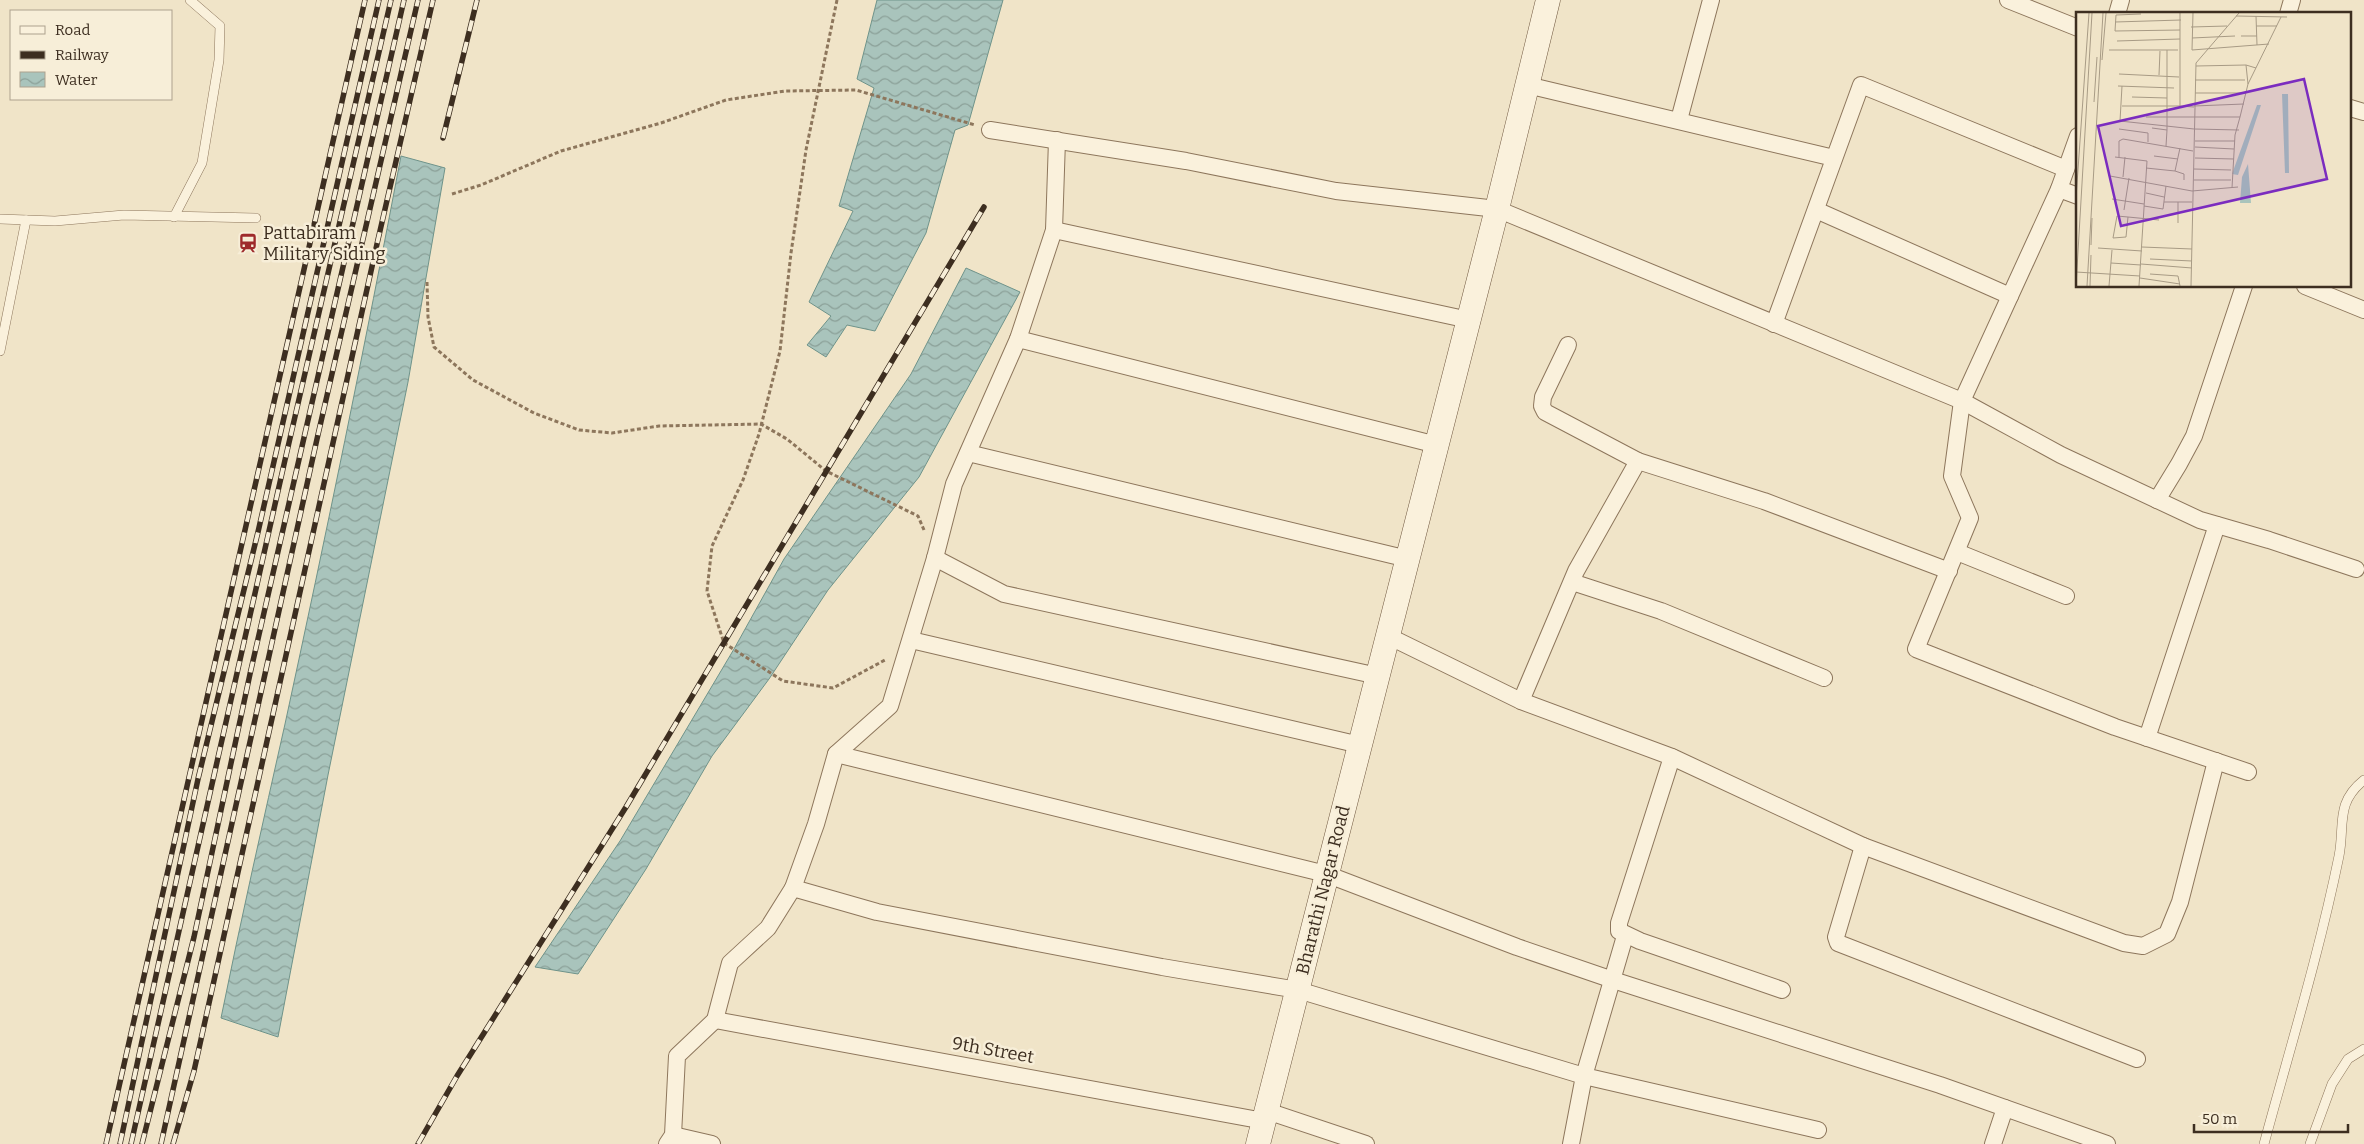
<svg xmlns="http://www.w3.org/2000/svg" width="2364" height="1144" viewBox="0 0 2364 1144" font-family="Bitter,serif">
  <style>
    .water { fill: url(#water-waves); stroke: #6f938a }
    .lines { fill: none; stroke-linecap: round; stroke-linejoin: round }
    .service-casing { stroke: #8d765c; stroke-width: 10 }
    .minor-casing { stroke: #8d765c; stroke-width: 18 }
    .secondary-casing { stroke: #6f573f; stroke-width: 25 }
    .path { stroke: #8d765c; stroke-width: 3; stroke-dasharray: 4 2.5; stroke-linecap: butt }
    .service { stroke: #faf1dc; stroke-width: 9 }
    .minor { stroke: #faf1dc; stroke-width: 16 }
    .secondary { stroke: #faf1dc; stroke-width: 24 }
    .rail-casing { stroke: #3d2e20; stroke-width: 5.5 }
    .rail { stroke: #f7eed8; stroke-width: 4; stroke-dasharray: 11; stroke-linecap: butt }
    .labels { text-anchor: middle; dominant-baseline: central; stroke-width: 5; stroke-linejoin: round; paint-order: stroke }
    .poi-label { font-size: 18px; fill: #3d2e20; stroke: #f7eed8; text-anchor: start }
    .street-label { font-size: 18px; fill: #3d2e20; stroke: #f7eed8 }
    .inset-road { fill: none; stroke: #a89b85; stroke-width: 1 }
    .view { fill: #7b2cbf; fill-opacity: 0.15; stroke: #7b2cbf; stroke-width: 2.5 }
    .inset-edge { fill: none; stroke: #3d2e20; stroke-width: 2.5 }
  </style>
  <defs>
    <pattern id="water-waves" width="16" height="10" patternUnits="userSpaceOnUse" patternTransform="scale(1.25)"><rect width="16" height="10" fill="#a9c4bc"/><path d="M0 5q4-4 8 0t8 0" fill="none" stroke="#8ba098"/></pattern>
  </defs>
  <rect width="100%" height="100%" fill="#f0e4c8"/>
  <g class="water">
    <polygon points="877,0 1003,0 968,125 955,130 926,233 875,331 847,325 826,357 807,345 831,316 809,302 853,211 839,206 874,88 857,79"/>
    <path d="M401,156L445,168L408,382L328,775L278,1037L221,1018C241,919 263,822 285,724C326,535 365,346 401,156Z"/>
    <polygon points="966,268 1020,292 919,477 828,590 769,679 712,756 646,869 578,974 535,967 620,841 734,649 784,559 911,374"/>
  </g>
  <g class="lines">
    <defs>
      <g id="service">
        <polyline points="174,217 202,163 219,60 220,26 190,0"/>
        <polyline points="0,219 55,221 124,215 256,218"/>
        <polyline points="0,351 26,220"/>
        <path d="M2264,1144C2290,1048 2319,954 2339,856C2345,825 2335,803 2364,780"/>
        <polyline points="2310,1144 2332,1084 2348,1059 2364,1049"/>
      </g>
      <g id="minor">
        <polyline points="2008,0 2078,28"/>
        <polyline points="2117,14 2121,0"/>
        <polyline points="2288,14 2292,0"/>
        <polyline points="1527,85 1834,158"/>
        <polyline points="2350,108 2364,112"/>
        <polyline points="1679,120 1711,0"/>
        <polyline points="990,130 1186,161 1336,191 1497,209 1962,401 2061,455 2200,520 2269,540 2356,569"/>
        <polyline points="2078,136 2059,189 1962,401 1952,476 1970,518 1916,649 2115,727 2248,772"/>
        <polyline points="1057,140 1054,230 1018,339 954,484 935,558 890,706 836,754 816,824 793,888 877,912 1162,967 1298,990 1584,1076 1818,1130"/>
        <polyline points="2059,189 2078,196"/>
        <polyline points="1816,210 2010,296"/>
        <polyline points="1054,230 1469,320"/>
        <polyline points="2305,286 2364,310"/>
        <polyline points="1774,324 1861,85 2066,169"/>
        <polyline points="1018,339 1437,445"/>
        <polyline points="1568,345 1543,397 1542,406 1545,412 1638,461"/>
        <polyline points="968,453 1408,559"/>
        <polyline points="2157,500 2179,464 2194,436 2244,286"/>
        <polyline points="1957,552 2066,596"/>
        <polyline points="935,558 1004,594 1378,676"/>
        <polyline points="1572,582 1661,611 1824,678"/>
        <polyline points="1388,636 1521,701 1672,757 1863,846 2124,943 2143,946 2167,934 2180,902 2216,761"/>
        <polyline points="911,640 1360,745"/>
        <polyline points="1521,701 1576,571 1638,461 1764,501 1949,571"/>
        <polyline points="2147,738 2217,525"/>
        <polyline points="836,754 1326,874 1517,947 1613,980 1940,1085 2107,1144"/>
        <polyline points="1672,757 1619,923 1619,931 1640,941 1782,990"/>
        <polyline points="1863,846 1836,937 1838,943 2137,1059"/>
        <polyline points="715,1020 1264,1121"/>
        <polyline points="1267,1111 1366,1144"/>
        <polyline points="673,1135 712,1144"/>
        <polyline points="667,1144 673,1135 677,1056 715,1020 730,963 768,928 793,888"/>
        <polyline points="1571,1144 1584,1076 1625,936"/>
        <polyline points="1993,1144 2005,1108"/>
      </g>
      <polyline id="secondary" points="1258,1144 1497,209 1548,0"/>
    </defs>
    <use href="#service" class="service-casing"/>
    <use href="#minor" class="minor-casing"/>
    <use href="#secondary" class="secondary-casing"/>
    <g class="path">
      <polyline points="837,0 806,150 791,253 780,351 759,434 743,480 712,546 707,591 724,643 783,681 833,688 885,660"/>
      <polyline points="452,194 481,185 561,151 661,123 726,100 785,91 856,90 975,125"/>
      <polyline points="427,282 428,317 434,347 473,380 534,413 579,430 612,433 659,426 761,424 787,439 826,471 918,516 924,530"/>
    </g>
    <use href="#service" class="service"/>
    <use href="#minor" class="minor"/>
    <use href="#secondary" class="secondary"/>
    <defs>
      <g id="rail">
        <polyline points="443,138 477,0"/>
        <polyline points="106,1144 365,0"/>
        <polyline points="120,1144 198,779 258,532 379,0"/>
        <polyline points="131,1144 285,460 391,0"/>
        <polyline points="142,1144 194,937 250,674 404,0"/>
        <polyline points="161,1144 317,439 418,0"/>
        <polyline points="173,1144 194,1071 377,244 433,0"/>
        <polyline points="418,1144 457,1076 626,807 984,207"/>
      </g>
    </defs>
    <use href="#rail" class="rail-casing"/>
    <use href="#rail" class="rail"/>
  </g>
  <defs>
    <symbol id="station-bare" viewBox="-9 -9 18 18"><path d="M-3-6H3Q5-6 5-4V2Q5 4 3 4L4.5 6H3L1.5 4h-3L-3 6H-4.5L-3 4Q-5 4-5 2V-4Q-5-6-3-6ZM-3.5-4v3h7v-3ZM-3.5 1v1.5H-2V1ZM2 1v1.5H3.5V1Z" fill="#9e2a2b" stroke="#f7eed8" stroke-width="2.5" paint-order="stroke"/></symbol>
  </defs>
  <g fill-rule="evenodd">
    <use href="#station-bare" x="234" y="229" width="28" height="28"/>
  </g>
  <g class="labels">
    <g class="poi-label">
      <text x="263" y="233">Pattabiram<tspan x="263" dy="21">Military Siding</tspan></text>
    </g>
    <g class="street-label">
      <text transform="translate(1323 890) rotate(-76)">Bharathi Nagar Road</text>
      <text transform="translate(993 1050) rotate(10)">9th Street</text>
    </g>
  </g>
  <g transform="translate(2076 12)">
    <rect width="275" height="275" fill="#f0e4c8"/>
    <path d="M206,82H212L213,161H209ZM181,93H185L162,163L156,162ZM172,152L175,191H164L166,165Z" fill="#a9c4bc"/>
    <path class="inset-road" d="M104,1V94L118,95M117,1L116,38L193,32M65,2L40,3L39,19L104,18M160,4L211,5M180,4L181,33M39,10L105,8M180,14H201M115,15L151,14M165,24H181M116,26L159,24M41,29L104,27M33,38H102M26,48L30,1M170,53L172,72M120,54L170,53L180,56M43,62L103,65M83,63L84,39M119,68H169M42,74L98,76M46,74L44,109L118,117L163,118M119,81H170M56,85L91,86M18,90L21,45M46,94H104M118,94L168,92M70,105H164L159,123L156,176M164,105L172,72L205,5M76,116L91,118L90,134M43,117L72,121V130M91,118V38M119,129H159M119,135L158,137M78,144L102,147M39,145L71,149L63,274M43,145V129L47,127L117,139M119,146L158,147M70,156L99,159L104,136M118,157L155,158M99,159L108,162V168M34,164L116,179L162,175M47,165L49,145M118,168H155M70,181L88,185M0,186L13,1M36,187L68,192M88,190H116M68,194L87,197L90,174M48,198L53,166M52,205L41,204L37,226L50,225L52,205L83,208M102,211V190M15,233L16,206M66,235L116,237M22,236L66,239M74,247L116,249M35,251L65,253M65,252L116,256M0,260L64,264M74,262L102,264L104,274M64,266L104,272M0,274L16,1M11,274L27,1M14,274L15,243M33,274L36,238M115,274L120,51L163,1"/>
    <path class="view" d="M228,67L251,167L45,214L22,114Z"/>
    <rect width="275" height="275" class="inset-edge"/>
  </g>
  <rect x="10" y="10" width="162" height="90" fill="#f7eed8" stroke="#ada18e"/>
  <rect x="20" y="26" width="25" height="8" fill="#faf1dc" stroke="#ada18e"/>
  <text x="55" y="35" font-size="15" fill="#3d2e20">Road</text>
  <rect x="20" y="51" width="25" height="8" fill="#3d2e20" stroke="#ada18e"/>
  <text x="55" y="60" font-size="15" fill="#3d2e20">Railway</text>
  <rect x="20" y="72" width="25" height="15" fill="url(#water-waves)" stroke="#ada18e"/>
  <text x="55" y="85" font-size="15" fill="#3d2e20">Water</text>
  <path d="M2194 1124v8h154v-8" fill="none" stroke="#3d2e20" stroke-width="2.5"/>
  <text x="2202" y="1124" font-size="15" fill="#3d2e20" stroke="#f7eed8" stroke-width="4" paint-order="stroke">50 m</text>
</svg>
